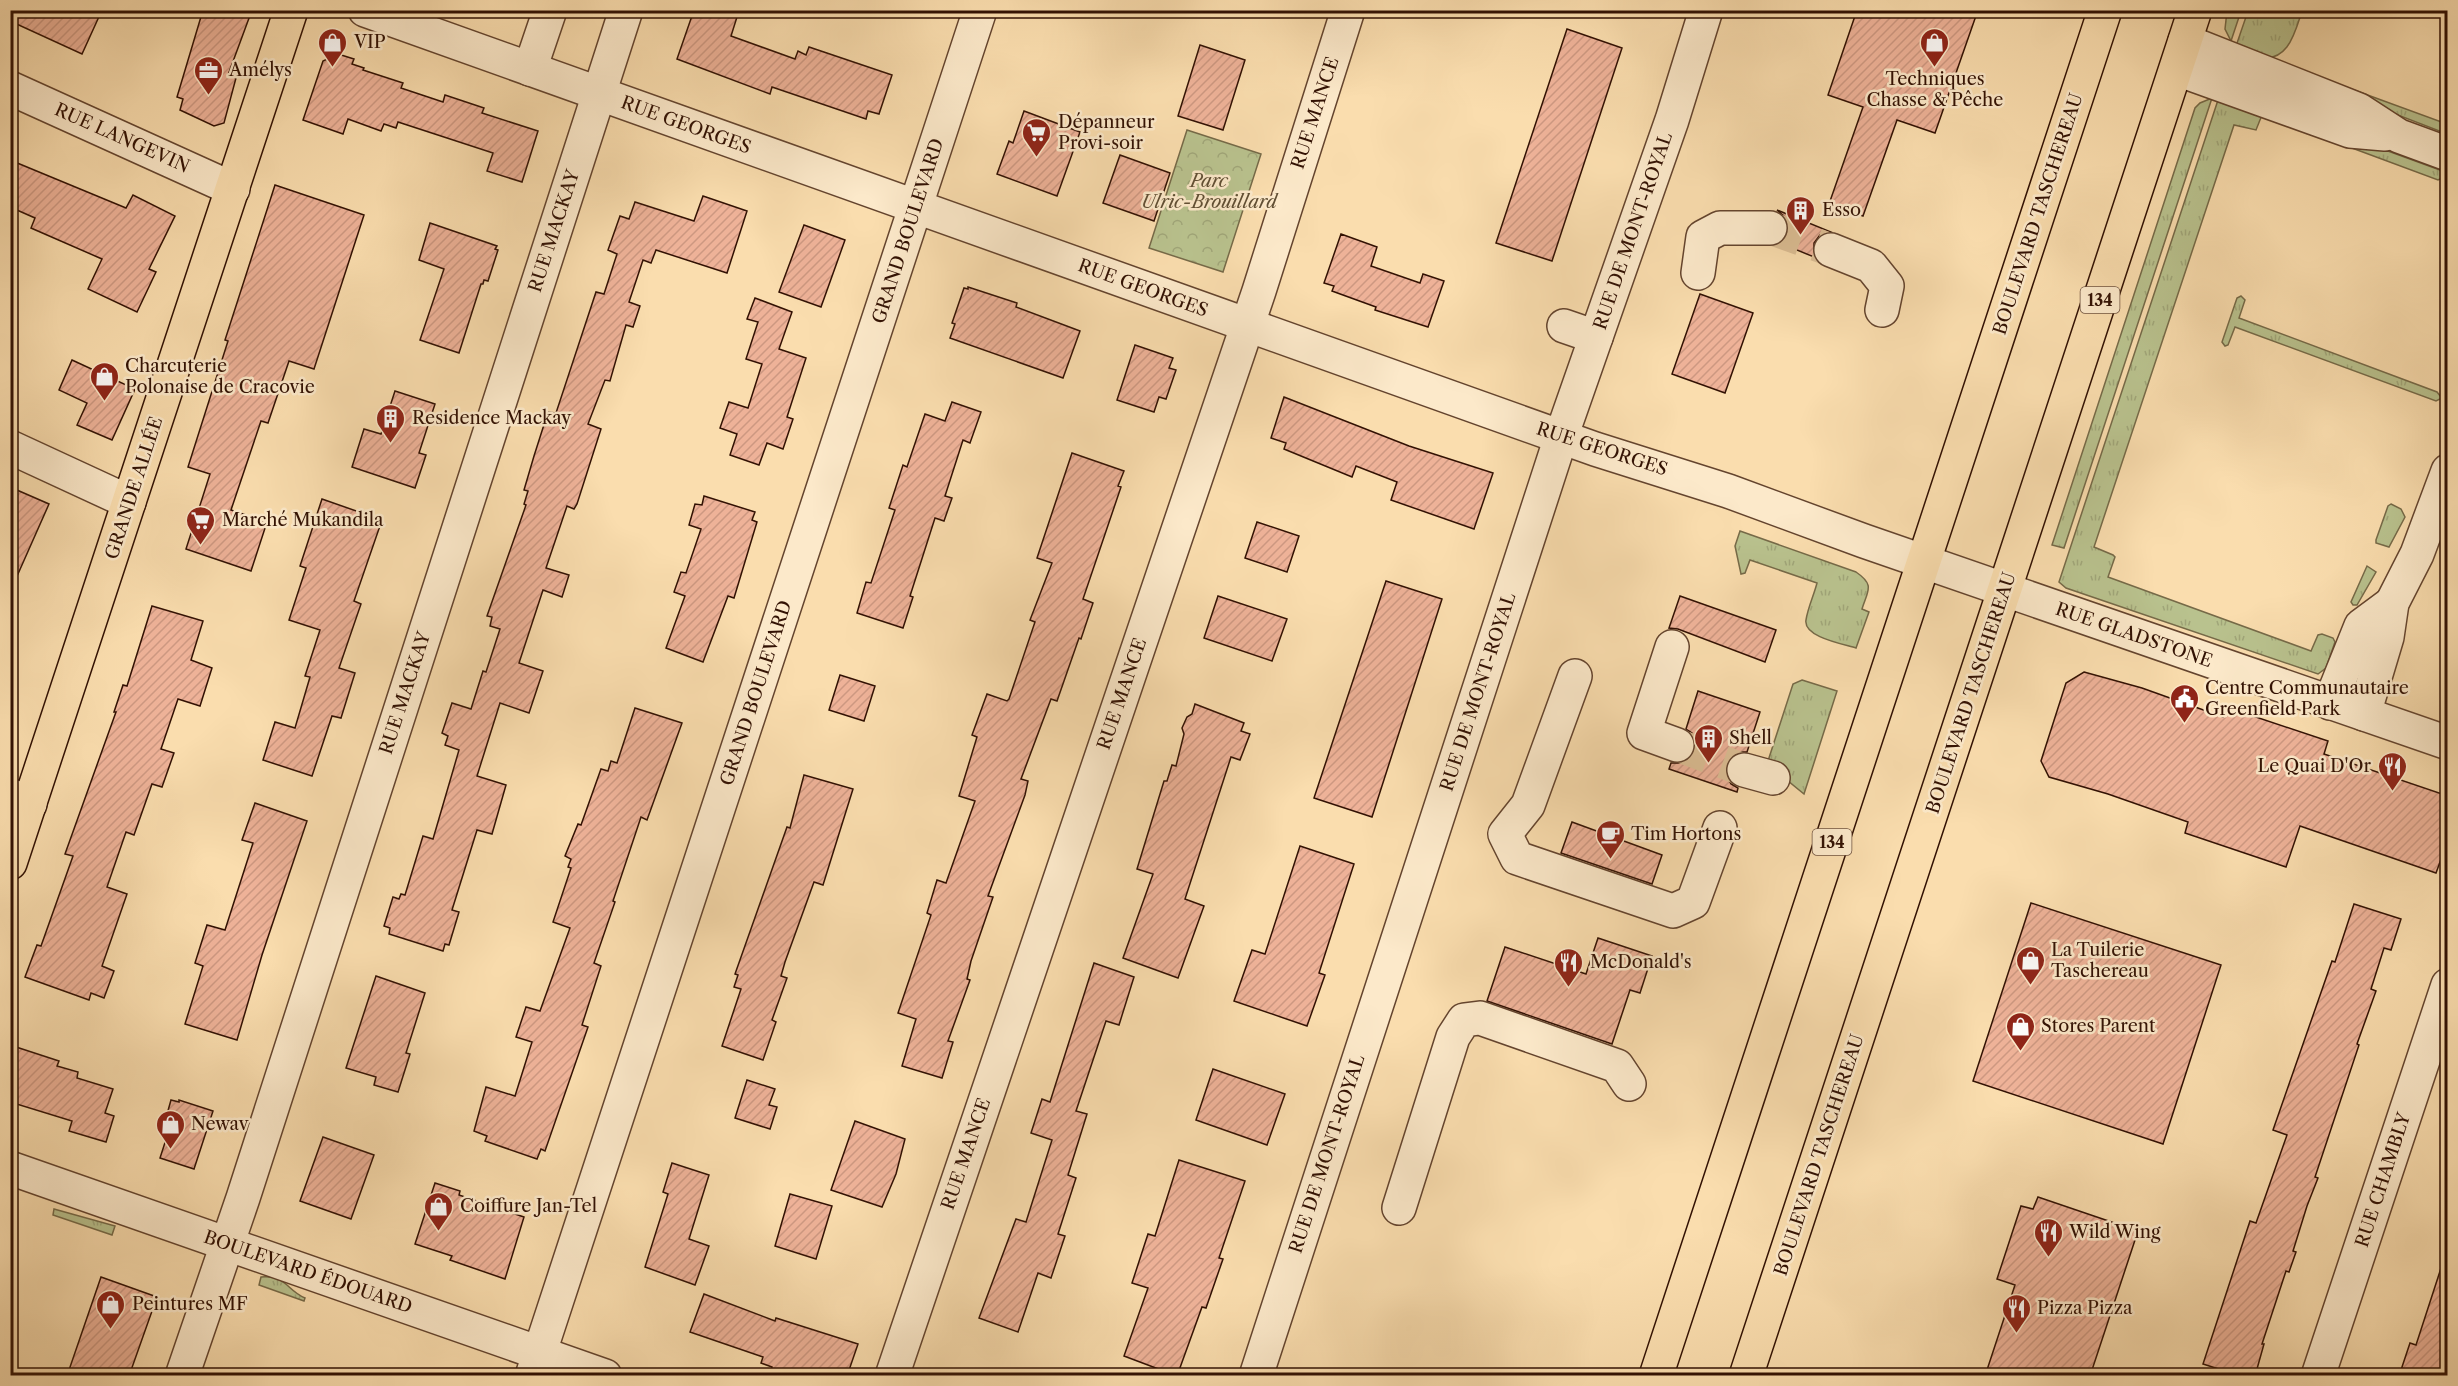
<svg xmlns="http://www.w3.org/2000/svg" width="2458" height="1386" viewBox="0 0 2458 1386" font-family="'Libre Caslon Text',serif">
  <style>
    .grass { fill: url(#grass-tufts); stroke: #766a48; stroke-width: 1.5 }
    .forest { fill: url(#forest-crowns); stroke: #766a48; stroke-width: 1.5 }
    .building { fill: url(#building-hatch); stroke: #321103; stroke-width: 1.5 }
    .lines { fill: none; stroke-linecap: round; stroke-linejoin: round }
    .minor-tunnel { stroke: #dcbe94; stroke-width: 33; stroke-dasharray: 33 16; stroke-linecap: butt }
    .minor-casing { stroke: #64442e; stroke-width: 36 }
    .major-casing { stroke: #321103; stroke-width: 36 }
    .minor { stroke: #fce9ca; stroke-width: 33 }
    .major { stroke: #faddae; stroke-width: 33 }
    .labels { text-anchor: middle; dominant-baseline: central; stroke-width: 5; stroke-linejoin: round; paint-order: stroke }
    .shield { fill: #fce9ca; stroke: #6f523f; stroke-width: 1.5 }
    .shield-label { font-size: 16px; font-weight: bold; fill: #321103 }
    .poi-label { font-size: 18px; fill: #321103; stroke: #fce9ca; text-anchor: start }
    .street-label { font-size: 18px; fill: #321103; stroke: #fce9ca }
    .park-label { font-size: 18px; font-style: italic; fill: #614f34; stroke: #fce9ca }
  </style>
  <defs>
    <pattern id="grass-tufts" width="24" height="20" patternUnits="userSpaceOnUse" patternTransform="scale(1.5)"><rect width="24" height="20" fill="#b9c28e"/><path d="M3 7l-1-3M5 7V3M7 7l1-3M15 17l-1-3M17 17v-4M19 17l1-3" fill="none" stroke="#a0a679"/></pattern>
    <pattern id="forest-crowns" width="20" height="18" patternUnits="userSpaceOnUse" patternTransform="scale(1.5)"><rect width="20" height="18" fill="#b9c28e"/><path d="M2 6a3 3 0 1 1 6 0M12 15a3 3 0 1 1 6 0" fill="none" stroke="#a0a679"/></pattern>
    <pattern id="building-hatch" width="6" height="6" patternUnits="userSpaceOnUse" patternTransform="scale(1.5)"><rect width="6" height="6" fill="#eeb298"/><path d="M-1 1l2-2M0 6l6-6M5 7l2-2" fill="none" stroke="#cd9881"/></pattern>
  </defs>
  <rect width="100%" height="100%" fill="#faddae"/>
  <filter id="stains"><feTurbulence type="fractalNoise" baseFrequency=".00333" numOctaves="4"/><feColorMatrix values="0 0 0 0 .2 0 0 0 0 .09 0 0 0 0 .02 0 0 0 .5 -.17"/></filter>
  <radialGradient id="worn" r=".72"><stop offset=".6" stop-color="#630" stop-opacity="0"/><stop offset="1" stop-color="#630" stop-opacity=".3"/></radialGradient>
  <g class="grass">
    <polygon points="2227,11 2241,11 2231,41 2225,29"/>
    <path d="M2248,11H2302C2295,32 2288,64 2258,57C2250,55 2242,49 2236,46Z"/>
    <polygon points="2332,82 2447,124 2447,134 2333,90"/>
    <polygon points="2219,97 2262,115 2256,130 2234,125 2094,547 2113,555 2115,557 2108,577 2311,651 2318,635 2322,634 2333,638 2335,642 2326,668 2318,674 2066,588 2059,582"/>
    <polygon points="2212,98 2064,548 2052,545 2195,108 2200,103"/>
    <polygon points="2314,124 2440,170 2443,173 2442,178 2438,180 2309,132"/>
    <polygon points="2241,296 2245,300 2239,318 2437,392 2441,397 2440,399 2436,401 2235,327 2228,345 2225,346 2222,342 2237,298"/>
    <polygon points="2391,504 2401,509 2405,517 2389,547 2376,543 2376,540 2388,506"/>
    <path d="M1740,531L1856,572C1875,585 1868,590 1862,609L1869,612L1856,648C1843,644 1803,637 1806,620C1808,607 1814,595 1817,583L1750,560L1745,573L1741,574L1735,546Z"/>
    <polygon points="2367,566 2376,572 2357,605 2353,605 2351,602"/>
    <polygon points="1802,680 1837,691 1804,794 1771,767 1768,761 1793,684"/>
    <polygon points="54,1209 115,1226 112,1235 53,1215"/>
    <path d="M261,1277C287,1275 286,1290 305,1298L304,1301L259,1285Z"/>
  </g>
  <polygon class="forest" points="1187,130 1261,154 1223,272 1149,248"/>
  <g class="building">
    <polygon points="10,10 102,10 82,54 10,21"/>
    <polygon points="203,10 252,10 228,75 236,78 224,123 214,126 180,110 183,99 177,97"/>
    <polygon points="694,10 719,10 737,17 731,36 795,59 798,51 806,55 809,47 892,75 879,114 868,111 866,119 772,87 770,94 677,59"/>
    <polygon points="1857,10 1978,10 1935,133 1897,120 1863,216 1829,204 1863,107 1828,95"/>
    <polygon points="1567,29 1622,48 1552,261 1496,243"/>
    <polygon points="1200,45 1245,60 1223,130 1178,116"/>
    <polygon points="338,54 354,59 352,64 364,68 363,70 403,83 401,88 443,102 445,95 484,108 482,113 538,131 522,182 487,171 493,153 398,122 396,128 384,124 381,131 348,119 343,134 303,120 323,61"/>
    <polygon points="1024,111 1080,132 1057,196 997,174 1009,141 1013,143"/>
    <polygon points="1120,155 1170,173 1154,221 1103,203"/>
    <polygon points="10,160 126,208 133,195 175,216 149,269 156,272 137,312 88,289 102,259 31,228 35,218 10,207"/>
    <polygon points="275,185 364,215 314,369 289,361 268,423 261,421 231,510 267,522 251,571 186,549 210,474 188,467 228,341 225,340"/>
    <polygon points="703,196 747,211 727,273 656,250 651,263 643,260 629,302 640,306 633,327 626,325 610,381 605,380 588,424 601,429 577,504 574,509 567,506 546,568 569,575 562,597 543,590 519,663 543,671 529,713 500,703 477,776 506,785 492,834 477,830 452,910 459,912 449,945 445,944 443,951 389,934 390,928 384,926 393,897 399,899 401,894 405,895 423,836 433,839 459,750 445,745 448,736 442,733 452,703 471,709 483,671 486,672 500,629 490,626 492,617 487,616 526,505 524,504 528,491 524,490 534,456 548,412 556,413 596,292 604,294 617,254 608,250 620,216 629,219 635,202 694,221"/>
    <polygon points="1777,210 1831,232 1820,235 1814,243 1814,257 1780,243 1786,237 1789,227 1786,218"/>
    <polygon points="430,223 497,246 495,249 498,250 488,281 484,280 483,284 481,284 459,353 420,340 444,269 419,260"/>
    <polygon points="804,225 845,240 821,307 779,292"/>
    <polygon points="1341,234 1377,247 1371,266 1420,283 1423,274 1444,281 1428,327 1375,310 1376,307 1332,291 1334,286 1324,283"/>
    <polygon points="968,287 1017,303 1016,307 1080,331 1063,378 950,338 955,324 952,323 964,288 968,289"/>
    <polygon points="1700,294 1753,313 1725,393 1672,374"/>
    <polygon points="755,298 792,312 779,349 806,358 787,417 793,419 783,449 767,443 759,465 730,455 737,434 720,428 729,402 748,408 762,364 746,359 758,322 747,319"/>
    <polygon points="1135,345 1173,358 1169,368 1176,370 1166,399 1159,397 1154,412 1117,400"/>
    <polygon points="72,360 135,389 112,440 77,425 87,403 59,390"/>
    <polygon points="395,391 435,404 419,453 426,455 415,488 352,467 364,429 381,434"/>
    <polygon points="1284,397 1409,446 1493,473 1474,529 1391,500 1397,482 1356,466 1352,477 1284,449 1286,443 1271,438"/>
    <polygon points="952,402 981,412 970,443 963,440 945,496 952,498 944,521 935,518 910,596 913,597 903,628 857,613 866,582 871,583 895,510 889,508 903,465 907,467 925,414 945,421"/>
    <polygon points="1072,453 1124,471 1118,486 1121,487 1083,599 1093,603 1081,639 1079,638 1057,701 1051,699 1021,779 1028,781 1025,795 988,896 993,897 971,961 967,979 970,980 948,1041 953,1042 942,1078 902,1066 916,1019 898,1013 931,915 927,913 937,880 946,883 975,801 959,796 977,737 972,735 987,694 1007,701 1009,699 1035,622 1030,620 1052,563 1037,558"/>
    <polygon points="10,487 49,504 10,592"/>
    <polygon points="704,496 755,512 752,520 757,522 734,598 728,596 703,662 666,648 685,596 674,592 681,572 686,573 701,529 689,525 695,504 702,505"/>
    <polygon points="322,499 382,520 354,601 361,604 339,668 355,673 341,718 332,716 312,776 263,760 275,722 295,728 310,677 305,676 320,630 289,620 306,568 300,566"/>
    <polygon points="1257,522 1299,536 1287,572 1245,558"/>
    <polygon points="1386,581 1442,599 1372,817 1314,798"/>
    <polygon points="1218,596 1287,619 1272,661 1204,638"/>
    <polygon points="1680,596 1776,630 1765,662 1678,629 1669,628"/>
    <polygon points="152,606 203,621 191,660 212,668 200,706 178,699 161,749 174,753 162,787 152,784 134,835 126,832 107,887 127,894 102,966 114,971 104,998 91,993 89,1000 25,977 37,945 41,946 73,856 65,854 116,712 114,712 123,685 127,686"/>
    <polygon points="2084,672 2142,688 2223,717 2226,707 2328,741 2324,754 2448,796 2448,840 2436,873 2300,826 2286,867 2185,833 2188,822 2108,794 2049,777 2041,761 2066,683"/>
    <polygon points="840,675 875,686 864,721 829,710"/>
    <polygon points="1698,691 1760,712 1747,752 1739,752 1731,756 1726,764 1726,775 1731,784 1738,788 1737,792 1669,769 1671,763 1681,763 1689,760 1694,752 1695,741 1692,733 1686,729"/>
    <polygon points="1195,704 1244,723 1241,731 1250,734 1240,760 1231,757 1185,899 1204,906 1178,978 1123,958 1153,874 1137,869 1164,781 1167,781 1172,765 1176,766 1184,734 1182,728 1187,717 1192,714"/>
    <polygon points="635,708 682,723 647,820 641,817 613,901 615,902 594,963 601,966 582,1025 588,1027 545,1151 541,1149 537,1159 485,1141 487,1136 474,1131 486,1087 515,1096 532,1042 516,1037 526,1007 540,1011 570,928 553,922 571,868 568,867 571,859 565,856 578,824 581,825 601,769 608,771 611,761 617,763"/>
    <polygon points="804,775 853,789 823,885 814,882 785,962 781,976 787,978 772,1020 776,1022 763,1060 722,1046 741,989 734,987 738,975 735,974 787,827 790,828"/>
    <polygon points="255,803 307,821 262,955 237,1040 185,1024 203,966 195,963 207,925 225,930 253,843 242,840"/>
    <polygon points="1572,822 1662,855 1652,884 1561,853"/>
    <polygon points="1300,846 1354,864 1319,973 1325,975 1307,1026 1234,1001 1252,950 1265,954"/>
    <polygon points="2031,903 2221,965 2163,1144 1973,1081"/>
    <polygon points="2354,904 2401,919 2391,950 2384,948 2371,989 2376,991 2357,1044 2359,1045 2315,1177 2318,1178 2307,1206 2293,1251 2296,1252 2289,1272 2286,1271 2262,1344 2264,1344 2255,1376 2223,1376 2225,1371 2203,1364 2250,1221 2256,1223 2287,1135 2273,1130 2332,961 2335,962"/>
    <polygon points="1598,938 1652,956 1640,993 1630,990 1612,1044 1487,1001 1505,947 1586,974"/>
    <polygon points="1094,963 1134,977 1119,1025 1106,1021 1076,1111 1087,1114 1068,1175 1076,1178 1058,1234 1065,1236 1051,1278 1038,1273 1018,1332 979,1318 1016,1219 1026,1222 1052,1140 1031,1133 1042,1099 1050,1102"/>
    <polygon points="376,976 425,993 406,1053 410,1054 398,1092 374,1085 376,1077 346,1068"/>
    <polygon points="10,1045 59,1061 57,1066 78,1072 77,1078 113,1089 105,1113 114,1116 106,1142 69,1131 72,1121 10,1102"/>
    <polygon points="1213,1069 1285,1094 1267,1145 1196,1120"/>
    <polygon points="747,1080 775,1089 769,1105 777,1107 770,1129 735,1118"/>
    <polygon points="171,1100 179,1102 179,1100 213,1111 194,1169 160,1158 170,1127 164,1125"/>
    <polygon points="855,1121 905,1139 896,1174 882,1207 831,1190"/>
    <polygon points="323,1137 374,1155 351,1219 300,1201"/>
    <polygon points="1179,1160 1245,1181 1219,1258 1223,1259 1206,1308 1202,1307 1177,1376 1124,1356 1148,1288 1132,1283 1148,1234 1155,1236"/>
    <polygon points="672,1163 709,1175 689,1239 709,1246 695,1285 645,1267 668,1194 663,1192"/>
    <polygon points="435,1183 460,1191 459,1195 524,1217 505,1279 450,1260 452,1256 415,1244"/>
    <polygon points="790,1194 832,1206 816,1259 775,1246"/>
    <polygon points="2038,1197 2138,1231 2090,1376 1985,1376 2015,1285 1997,1279 2021,1206 2033,1209"/>
    <polygon points="2443,1262 2448,1263 2448,1376 2399,1376 2410,1343 2416,1345"/>
    <polygon points="101,1277 157,1297 129,1376 85,1376 69,1370"/>
    <polygon points="704,1294 775,1321 776,1318 858,1344 847,1376 785,1376 771,1371 772,1367 761,1363 763,1357 690,1332"/>
  </g>
  <g class="lines">
    <g class="minor-tunnel">
      <polyline points="1770,228 1831,250"/>
      <polyline points="1677,745 1744,770"/>
    </g>
    <defs>
      <g id="minor">
        <polyline points="365,10 1595,449 1728,491 1864,541 2448,743"/>
        <polyline points="2185,41 2359,110 2399,136 2448,154"/>
        <polyline points="530,69 550,10"/>
        <polyline points="2177,69 2350,131 2385,134"/>
        <polyline points="10,88 233,189"/>
        <polyline points="1831,250 1871,266 1887,286 1882,310"/>
        <polyline points="1698,273 1703,237 1720,228 1770,228"/>
        <polyline points="1564,326 1596,337"/>
        <polyline points="10,447 129,502"/>
        <polyline points="1672,647 1644,733 1677,745"/>
        <polyline points="1575,676 1528,805 1505,834 1517,858 1673,911 1693,902 1720,828"/>
        <polyline points="2330,703 2361,626 2392,603"/>
        <polyline points="2364,714 2387,637 2392,603 2417,554 2448,471"/>
        <polyline points="1744,770 1773,778"/>
        <polyline points="10,795 30,804"/>
        <polyline points="10,1168 605,1376"/>
        <polyline points="1399,1208 1453,1037 1464,1020 1480,1018 1617,1066 1629,1084"/>
        <polyline points="182,1376 243,1198 626,10"/>
        <polyline points="532,1376 980,10"/>
        <polyline points="892,1376 1259,291 1348,10"/>
        <polyline points="1256,1376 1561,437 1672,120 1706,10"/>
        <polyline points="2318,1376 2448,985"/>
      </g>
      <g id="major">
        <polyline points="10,863 291,10"/>
        <polyline points="1656,1376 2105,10"/>
        <polyline points="1746,1376 2195,10"/>
      </g>
    </defs>
    <use href="#minor" class="minor-casing"/>
    <use href="#major" class="major-casing"/>
    <use href="#minor" class="minor"/>
    <use href="#major" class="major"/>
  </g>
  <defs>
    <symbol id="shop-pin" viewBox="-11 -11 22 30"><path d="M0 17L-7.5 6A9.5 9.5 0 1 1 7.5 6Z" fill="#8f2418" stroke="#fce9ca"/><path d="M-5-2.5h2.3a2.7 3.5 0 0 1 5.4 0H5L5.5 6h-11ZM-1.5-2.5h3a1.5 2.3 0 0 0-3 0Z" fill="#fff"/></symbol>
    <symbol id="office-pin" viewBox="-11 -11 22 30"><path d="M0 17L-7.5 6A9.5 9.5 0 1 1 7.5 6Z" fill="#8f2418" stroke="#fce9ca"/><path d="M-6-3h4V-5.5h4V-3h4V5H-6ZM-1-4.5V-3h2v-1.5ZM-6 0V1H6V0Z" fill="#fff"/></symbol>
    <symbol id="supermarket-pin" viewBox="-11 -11 22 30"><path d="M0 17L-7.5 6A9.5 9.5 0 1 1 7.5 6Z" fill="#8f2418" stroke="#fce9ca"/><path d="M-6-5.5h2.5l.6 2H6L4.5 2H-2.5L-4.4-4H-6ZM-1.5 3.2a1.3 1.3 0 1 0 .1 0ZM3 3.2a1.3 1.3 0 1 0 .1 0Z" fill="#fff"/></symbol>
    <symbol id="building-pin" viewBox="-11 -11 22 30"><path d="M0 17L-7.5 6A9.5 9.5 0 1 1 7.5 6Z" fill="#8f2418" stroke="#fce9ca"/><path d="M-4-6H4V6H1V3H-1V6H-4ZM-2.5-4.3h1.7v1.8h-1.7ZM.8-4.3h1.7v1.8H.8ZM-2.5-1h1.7V.8h-1.7ZM.8-1h1.7V.8H.8Z" fill="#fff"/></symbol>
    <symbol id="civic-pin" viewBox="-11 -11 22 30"><path d="M0 17L-7.5 6A9.5 9.5 0 1 1 7.5 6Z" fill="#8f2418" stroke="#fce9ca"/><path d="M-.6-6.5H3V-4.5H.6V-3L4-1V1h2V6H-6V1h2V-1L-.6-3ZM-1.2 2.5V6h2.4V2.5Z" fill="#fff"/></symbol>
    <symbol id="restaurant-pin" viewBox="-11 -11 22 30"><path d="M0 17L-7.5 6A9.5 9.5 0 1 1 7.5 6Z" fill="#8f2418" stroke="#fce9ca"/><path d="M-5-6h1v4h1v-4h1v4h1v-4h1v5L-1.5 .5V6h-2V.5L-5-1ZM5-6V6H3V1.5H1.5Q1.5-4 5-6Z" fill="#fff"/></symbol>
    <symbol id="cafe-pin" viewBox="-11 -11 22 30"><path d="M0 17L-7.5 6A9.5 9.5 0 1 1 7.5 6Z" fill="#8f2418" stroke="#fce9ca"/><path d="M-5.5-4.5H6V0H3Q3 3.5 0 3.5H-2.5Q-5.5 3.5-5.5 0ZM3-3.2v2h1.7v-2ZM-6 4.5H4V6H-6Z" fill="#fff"/></symbol>
  </defs>
  <g fill-rule="evenodd">
    <use href="#shop-pin" x="316" y="26" width="33" height="45"/>
    <use href="#shop-pin" x="1918" y="26" width="33" height="45"/>
    <use href="#office-pin" x="192" y="54" width="33" height="45"/>
    <use href="#supermarket-pin" x="1020" y="116" width="33" height="45"/>
    <use href="#building-pin" x="1784" y="194" width="33" height="45"/>
    <use href="#shop-pin" x="88" y="360" width="33" height="45"/>
    <use href="#building-pin" x="374" y="402" width="33" height="45"/>
    <use href="#supermarket-pin" x="184" y="504" width="33" height="45"/>
    <use href="#civic-pin" x="2168" y="682" width="33" height="45"/>
    <use href="#building-pin" x="1692" y="722" width="33" height="45"/>
    <use href="#restaurant-pin" x="2376" y="750" width="33" height="45"/>
    <use href="#cafe-pin" x="1594" y="818" width="33" height="45"/>
    <use href="#shop-pin" x="2014" y="944" width="33" height="45"/>
    <use href="#restaurant-pin" x="1552" y="946" width="33" height="45"/>
    <use href="#shop-pin" x="2004" y="1010" width="33" height="45"/>
    <use href="#shop-pin" x="154" y="1108" width="33" height="45"/>
    <use href="#shop-pin" x="422" y="1190" width="33" height="45"/>
    <use href="#restaurant-pin" x="2032" y="1216" width="33" height="45"/>
    <use href="#shop-pin" x="94" y="1288" width="33" height="45"/>
    <use href="#restaurant-pin" x="2000" y="1292" width="33" height="45"/>
  </g>
  <g class="labels">
    <g class="shield">
      <rect x="2080.5" y="287" width="39" height="26" rx="4.5"/>
      <rect x="1812.5" y="829" width="39" height="26" rx="4.5"/>
    </g>
    <g class="shield-label">
      <text x="2100" y="300">134</text>
      <text x="1832" y="842">134</text>
    </g>
    <g class="poi-label">
      <text x="354" y="42">VIP</text>
      <text x="229" y="70">Amélys</text>
      <text x="1935" y="79" text-anchor="middle">Techniques<tspan x="1935" dy="21">Chasse &amp; Pêche</tspan></text>
      <text x="1058" y="122">Dépanneur<tspan x="1058" dy="21">Provi-soir</tspan></text>
      <text x="1822" y="210">Esso</text>
      <text x="125" y="366">Charcuterie<tspan x="125" dy="21">Polonaise de Cracovie</tspan></text>
      <text x="412" y="418">Residence Mackay</text>
      <text x="222" y="520">Marché Mukandila</text>
      <text x="2205" y="688">Centre Communautaire<tspan x="2205" dy="21">Greenfield Park</tspan></text>
      <text x="1729" y="738">Shell</text>
      <text x="2371" y="766" text-anchor="end">Le Quai D'Or</text>
      <text x="1631" y="834">Tim Hortons</text>
      <text x="2051" y="950">La Tuilerie<tspan x="2051" dy="21">Taschereau</tspan></text>
      <text x="1590" y="962">McDonald's</text>
      <text x="2041" y="1026">Stores Parent</text>
      <text x="191" y="1124">Newav</text>
      <text x="460" y="1206">Coiffure Jan-Tel</text>
      <text x="2069" y="1232">Wild Wing</text>
      <text x="132" y="1304">Peintures MF</text>
      <text x="2037" y="1308">Pizza Pizza</text>
    </g>
    <g class="street-label">
      <text transform="translate(1315 113) rotate(-72)">RUE MANCE</text>
      <text transform="translate(686 125) rotate(20)">RUE GEORGES</text>
      <text transform="translate(122 138) rotate(24)">RUE LANGEVIN</text>
      <text transform="translate(2038 214) rotate(-72)">BOULEVARD TASCHEREAU</text>
      <text transform="translate(554 231) rotate(-72)">RUE MACKAY</text>
      <text transform="translate(908 231) rotate(-72)">GRAND BOULEVARD</text>
      <text transform="translate(1633 231) rotate(-71)">RUE DE MONT-ROYAL</text>
      <text transform="translate(1143 288) rotate(20)">RUE GEORGES</text>
      <text transform="translate(1602 449) rotate(18)">RUE GEORGES</text>
      <text transform="translate(134 488) rotate(-72)">GRANDE ALLÉE</text>
      <text transform="translate(2134 635) rotate(19)">RUE GLADSTONE</text>
      <text transform="translate(1478 692) rotate(-72)">RUE DE MONT-ROYAL</text>
      <text transform="translate(405 693) rotate(-72)">RUE MACKAY</text>
      <text transform="translate(756 693) rotate(-72)">GRAND BOULEVARD</text>
      <text transform="translate(1971 693) rotate(-72)">BOULEVARD TASCHEREAU</text>
      <text transform="translate(1122 694) rotate(-71)">RUE MANCE</text>
      <text transform="translate(966 1154) rotate(-71)">RUE MANCE</text>
      <text transform="translate(1327 1154) rotate(-72)">RUE DE MONT-ROYAL</text>
      <text transform="translate(1819 1155) rotate(-72)">BOULEVARD TASCHEREAU</text>
      <text transform="translate(2383 1180) rotate(-72)">RUE CHAMBLY</text>
      <text transform="translate(308 1272) rotate(19)">BOULEVARD ÉDOUARD</text>
    </g>
    <g class="park-label">
      <text x="1209" y="181">Parc<tspan x="1209" dy="21">Ulric-Brouillard</tspan></text>
    </g>
  </g>
  <rect width="2458" height="1386" fill="none" stroke="#faddae" stroke-width="36"/>
  <rect x="12" y="12" width="2434" height="1362" fill="none" stroke="#321103" stroke-width="3"/>
  <rect x="18" y="18" width="2422" height="1350" fill="none" stroke="#321103" stroke-width="1.5"/>
  <rect width="100%" height="100%" filter="url(#stains)"/>
  <rect width="100%" height="100%" fill="url(#worn)"/>
</svg>
